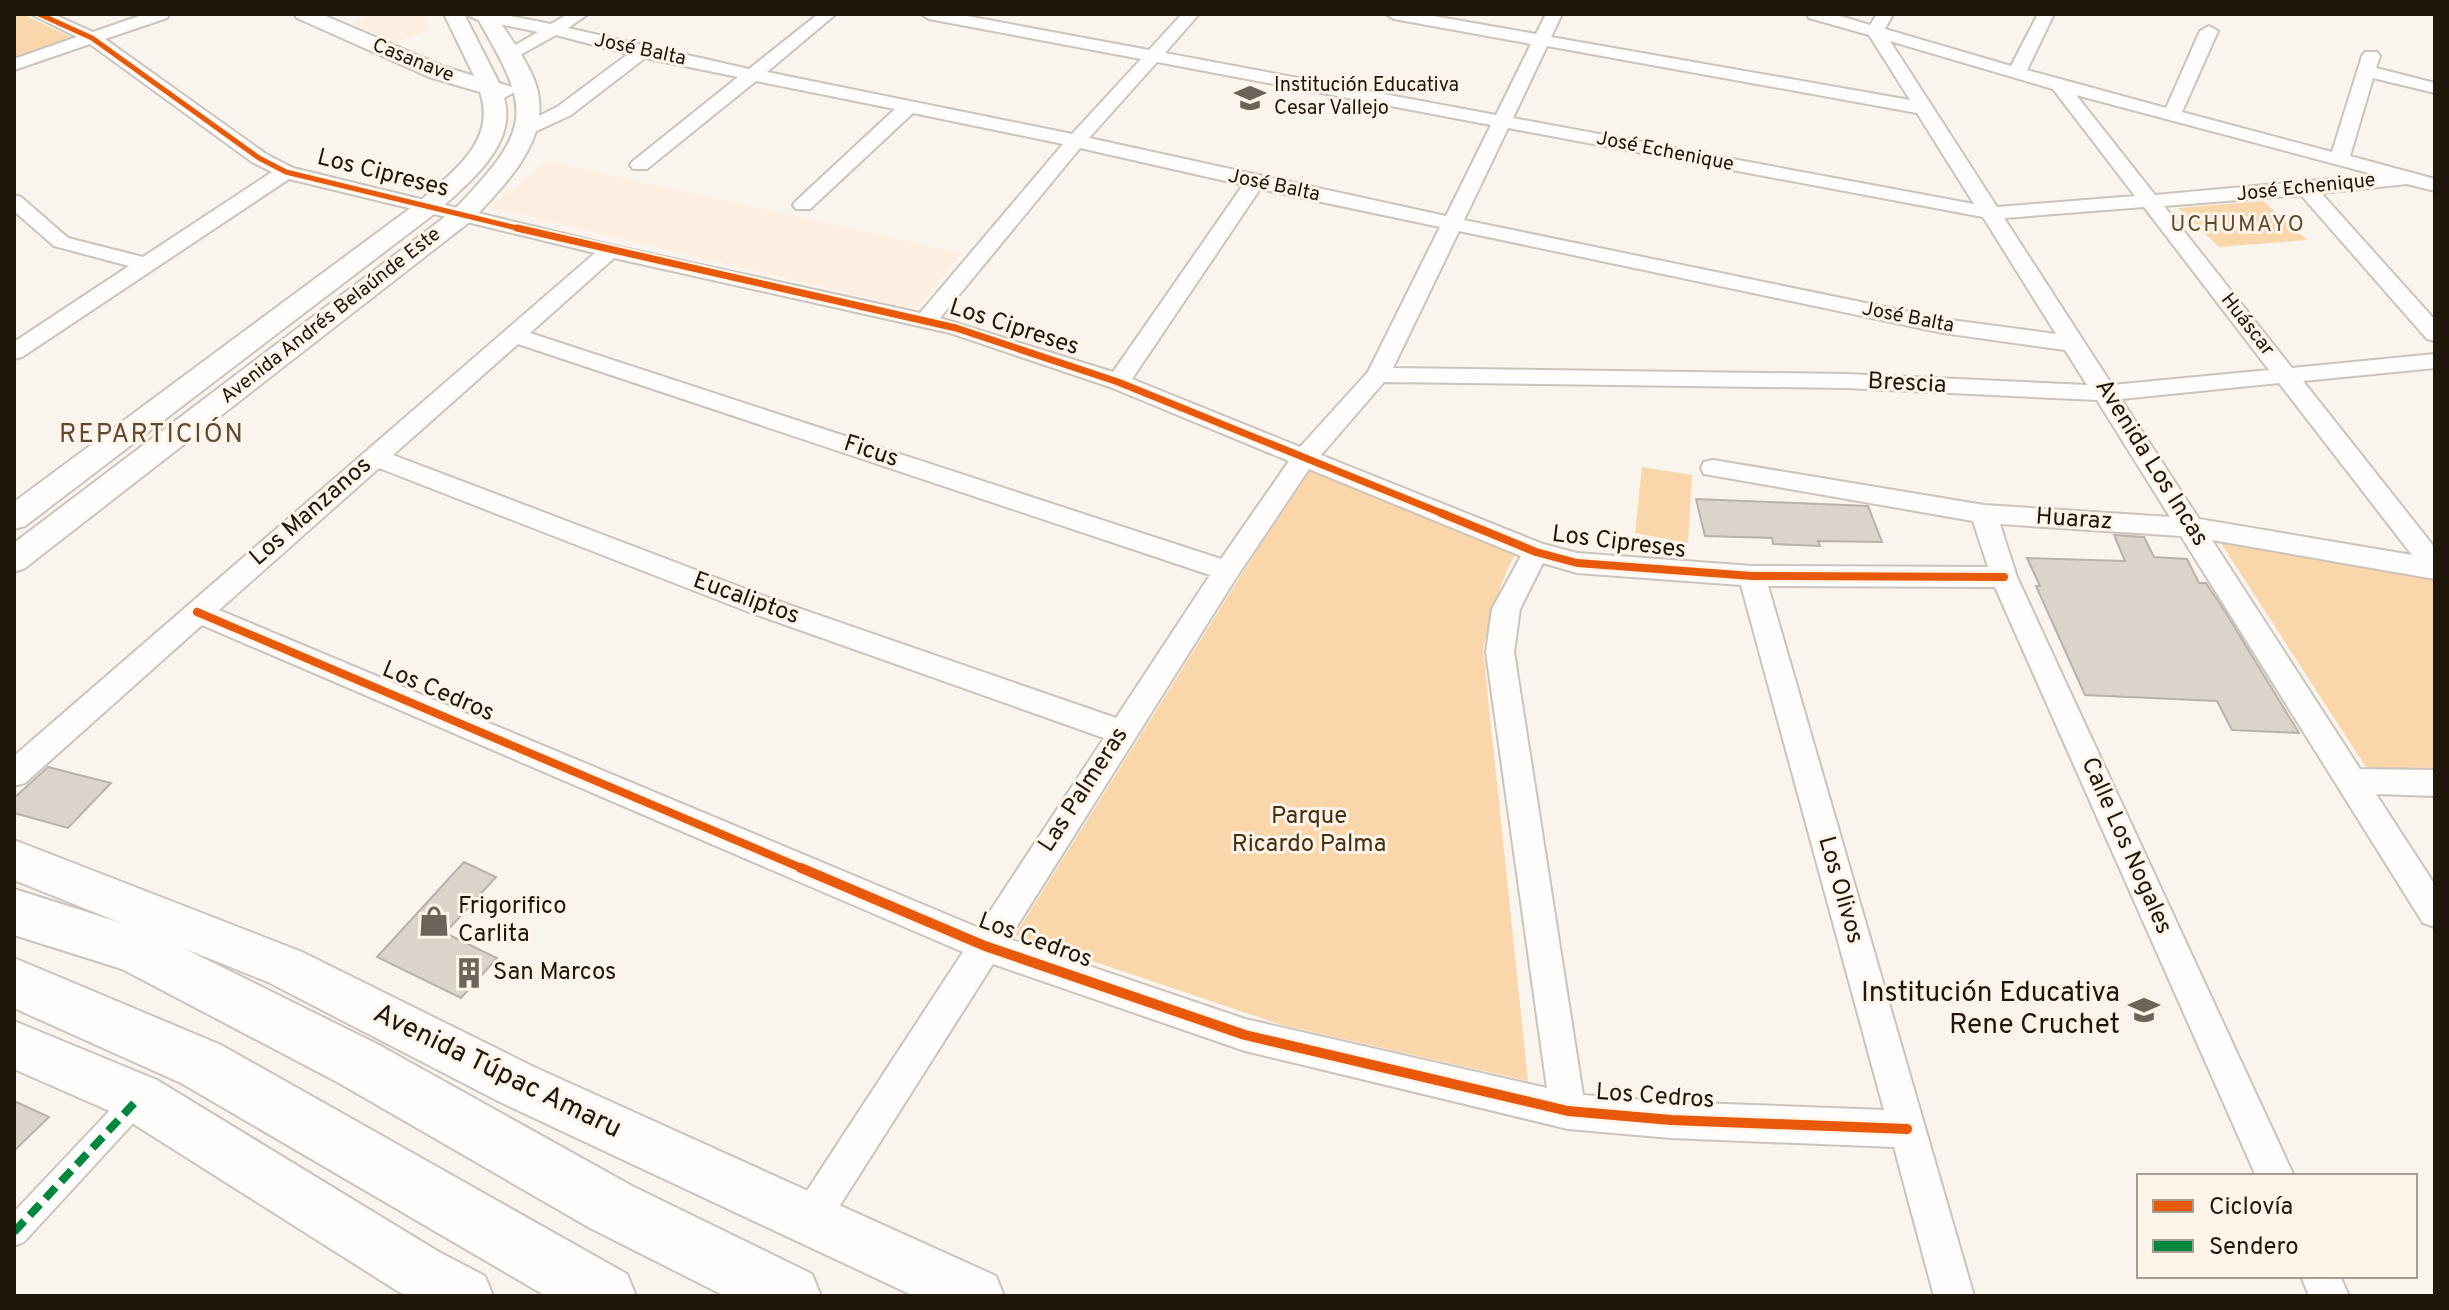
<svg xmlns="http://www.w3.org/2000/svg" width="2449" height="1310" viewBox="0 0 2449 1310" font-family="Overpass,sans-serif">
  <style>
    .built { fill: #fcefe1 }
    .green { fill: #fad6ab }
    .building { fill: #dbd4cb; stroke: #b9b1aa; stroke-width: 2 }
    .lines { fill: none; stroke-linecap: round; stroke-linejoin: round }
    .pedestrian-casing { stroke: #cbc4bc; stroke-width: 4 }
    .minor-casing { stroke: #cbc4bc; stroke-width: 4 }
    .tertiary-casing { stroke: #cbc4bc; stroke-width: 4 }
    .secondary-casing { stroke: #cbc4bc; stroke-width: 4 }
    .trunk-casing { stroke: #cbc4bc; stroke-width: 4 }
    .pedestrian { fill: #fefdfc; fill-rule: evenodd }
    .minor { fill: #fefdfc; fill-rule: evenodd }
    .tertiary { fill: #fefdfc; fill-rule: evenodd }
    .secondary { fill: #fefdfc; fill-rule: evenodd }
    .trunk { fill: #fefdfc; fill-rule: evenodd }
    .quiet { stroke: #00873e; stroke-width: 8; stroke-dasharray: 15 8; stroke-linecap: butt }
    .cycleway-far3-casing { stroke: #fff4e9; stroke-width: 8 }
    .cycleway-far2-casing { stroke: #fff4e9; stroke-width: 11 }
    .cycleway-far1-casing { stroke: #fff4e9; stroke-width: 13 }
    .cycleway-casing { stroke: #fff4e9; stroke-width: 15 }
    .cycleway-far3 { stroke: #e8590c; stroke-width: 5 }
    .cycleway-far2 { stroke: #e8590c; stroke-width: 7 }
    .cycleway-far1 { stroke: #e8590c; stroke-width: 8 }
    .cycleway { stroke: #e8590c; stroke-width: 10 }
    .labels { text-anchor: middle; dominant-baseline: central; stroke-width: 6; stroke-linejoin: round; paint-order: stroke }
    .far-street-label { font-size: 20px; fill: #20170c; stroke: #fff4e9 }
    .far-poi-label { font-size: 20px; fill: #20170c; stroke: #fff4e9; text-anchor: start }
    .far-neighbourhood-label { font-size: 22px; letter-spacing: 2px; fill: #5f4930; stroke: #fff4e9 }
    .street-label { font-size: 24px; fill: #20170c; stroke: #fff4e9 }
    .park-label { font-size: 24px; fill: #472e0d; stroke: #fff4e9 }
    .poi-label { font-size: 24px; fill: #20170c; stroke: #fff4e9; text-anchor: start }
    .neighbourhood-label { font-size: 26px; letter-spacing: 2px; fill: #5f4930; stroke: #fff4e9 }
    .near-poi-label { font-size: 28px; fill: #20170c; stroke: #fff4e9; text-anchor: end }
    .near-street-label { font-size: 28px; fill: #20170c; stroke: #fff4e9 }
  </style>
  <rect width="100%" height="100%" fill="#faf4ee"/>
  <g class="built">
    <polygon points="377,14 424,14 431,30 394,42 351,24"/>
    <polygon points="548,161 962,253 916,309 488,207"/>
  </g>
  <g class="green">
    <polygon points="14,14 22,14 75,39 14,60"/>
    <polygon points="2263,201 2307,240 2219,247 2178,208"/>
    <polygon points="1642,467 1692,475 1688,543 1635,533"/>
    <path d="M1308,469L1515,555C1498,585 1491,616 1483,649L1528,1081L1282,1025L1015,935Z"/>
    <polygon points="2215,534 2435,577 2435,770 2367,769"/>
  </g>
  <g class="building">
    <polygon points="1696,499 1868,506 1882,542 1818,541 1820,546 1773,544 1772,538 1705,536"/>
    <polygon points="2114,535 2144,537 2154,557 2187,559 2199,583 2206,583 2224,610 2299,733 2232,730 2217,701 2085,695 2036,586 2040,586 2027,558 2125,561"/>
    <polygon points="48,767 111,783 68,828 14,813 14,798"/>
    <polygon points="464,862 496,877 445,933 497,958 461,998 377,957"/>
    <polygon points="14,1101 49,1117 14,1151"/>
  </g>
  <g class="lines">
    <defs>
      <polygon id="pedestrian" points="139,1085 148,1089 152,1098 148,1107 24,1242 14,1246 14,1212 130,1089"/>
      <g id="minor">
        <path d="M31,14H53L93,32L145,14H169L167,18L105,39L266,154L293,168L610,245L920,313L1063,144L913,113L810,209H796L793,205L796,201L895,109L756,81L647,169H633L630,165L633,161L738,77L645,58L571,115L526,136L519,134L517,130L519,126L557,107L628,54L556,35L511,60L502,55L505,51L538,32L475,19L467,14H500L551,24L568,14H588L568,28L749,69L818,14H836L767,72L1072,134L1141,59L929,19L921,14H956L1149,50L1182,14H1199L1165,53L1496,115L1531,44L1394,19L1386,14H1422L1536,34L1546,14H1562L1551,37L1910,100L1869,35L1809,18L1807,14H1833L1870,25L1877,14H1893L1885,29L2011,66L2038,14H2054L2027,70L2166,108L2200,31L2209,26L2218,31L2182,112L2332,152L2362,56L2365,52H2377L2380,56L2376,68L2435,83V93L2373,78L2350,156L2435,179V191L2407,184L2321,193L2435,320V341L2427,339L2301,195L2164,206L2292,368L2435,354V368L2303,381L2435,548V579L2212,540L2360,769L2435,770V796L2376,794L2435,885V927L2423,923L2181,536L2000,524L2017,577L2294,1176H2256L1995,587L1768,586L1974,1296H1934L1894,1147L1671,1138L1568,1129L1245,1051L993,964L823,1232L810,1238L797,1232L791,1219L797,1206L963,952L202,625L25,783L14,786V756L595,253L289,179L22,357L14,359V342L129,266L54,246L14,211V195L21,197L68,238L143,257L272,172L252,162L90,44L14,70V59L77,37ZM1890,41L2053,89L2135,196L1997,207ZM1547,46L1917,113L1974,204L1513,118ZM1157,62L1491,125L1446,216L1089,138ZM2076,95L2376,175L2155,195ZM1508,128L1983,217L2056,334L1943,319L1464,220ZM1080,148L1243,185L1113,372L940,318ZM1260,189L1440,227L1368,372L1300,447L1132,379ZM2144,207L2269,370L2112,385L2004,218ZM1459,231L1943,333L2065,350L2087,385L1846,374L1393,368ZM614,258L950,333L1110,387L1289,461L1221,559L530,333ZM518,344L1210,575L1116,718L769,598L393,455ZM1384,382L1846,388L2097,400L2170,517L1984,505L1713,460L1704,462L1701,468L1704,474L1973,521L1988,567L1752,566L1577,553L1543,544L1321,455ZM2279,383L2412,555L2199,519L2121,399ZM379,468L749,612L1104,738L979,928L219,610ZM1309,469L1521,556L1492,609L1486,652L1547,1088L1245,1019L1009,939L1236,578ZM1543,563L1577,573L1741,585L1884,1110L1671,1102L1583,1095L1514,652L1520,609Z"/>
        <polygon points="2301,1276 2340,1276 2349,1296 2309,1296"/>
      </g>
      <g id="tertiary">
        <path d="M294,14H321L445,67L474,76L444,14H464L499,83L512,87L515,92L504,98C518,145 468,183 438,211L25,526L14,529V502L420,201C453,171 497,142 480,92L429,77L297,18Z"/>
        <path d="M475,14H495C509,37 527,59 536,85C553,139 505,184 472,220L25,568L14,572V543L454,210C535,126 532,111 475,14Z"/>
      </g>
      <g id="secondary">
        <polygon points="14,840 302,952 534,1067 996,1276 1004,1296 914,1296 498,1101 268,982 14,880"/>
        <polygon points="14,1021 157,1080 439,1252 485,1276 493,1296 408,1296 399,1292 121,1116 14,1069"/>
      </g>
      <g id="trunk">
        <polygon points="14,889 153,933 379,1045 632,1186 812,1274 821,1296 725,1296 590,1228 339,1083 122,969 14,935"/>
        <polygon points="14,958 221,1045 627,1274 636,1296 546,1296 181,1083 14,1008"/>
      </g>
    </defs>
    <use href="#pedestrian" class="pedestrian-casing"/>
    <use href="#minor" class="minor-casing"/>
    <use href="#tertiary" class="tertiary-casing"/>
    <use href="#secondary" class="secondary-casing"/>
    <use href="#trunk" class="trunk-casing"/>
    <use href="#pedestrian" class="pedestrian"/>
    <use href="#minor" class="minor"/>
    <use href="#tertiary" class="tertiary"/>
    <use href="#secondary" class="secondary"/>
    <use href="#trunk" class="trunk"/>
    <polyline class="quiet" points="14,1232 139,1098"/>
    <defs>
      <polyline id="cycleway-far3" points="39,14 92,38 259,158 286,172 525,230"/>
      <polyline id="cycleway-far2" points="517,228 956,328 1118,382 1446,515"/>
      <g id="cycleway-far1">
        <polyline points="1441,513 1536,552 1577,563 1752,576 2004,577"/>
        <polyline points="197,612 806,870"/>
      </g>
      <polyline id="cycleway" points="801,868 985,946 1245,1035 1568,1111 1671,1120 1907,1129"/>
    </defs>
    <use href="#cycleway-far3" class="cycleway-far3-casing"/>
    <use href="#cycleway-far2" class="cycleway-far2-casing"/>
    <use href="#cycleway-far1" class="cycleway-far1-casing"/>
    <use href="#cycleway" class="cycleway-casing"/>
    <use href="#cycleway-far3" class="cycleway-far3"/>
    <use href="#cycleway-far2" class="cycleway-far2"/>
    <use href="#cycleway-far1" class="cycleway-far1"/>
    <use href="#cycleway" class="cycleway"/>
  </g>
  <defs>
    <symbol id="school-bare" viewBox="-9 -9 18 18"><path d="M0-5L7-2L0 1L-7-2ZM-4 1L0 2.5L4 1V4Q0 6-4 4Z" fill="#6c645b" stroke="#fff4e9" stroke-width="2.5" paint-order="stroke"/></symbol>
    <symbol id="shop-bare" viewBox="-9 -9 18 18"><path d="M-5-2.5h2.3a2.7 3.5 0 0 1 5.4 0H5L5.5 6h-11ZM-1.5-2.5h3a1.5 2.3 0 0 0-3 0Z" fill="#6c645b" stroke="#fff4e9" stroke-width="2.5" paint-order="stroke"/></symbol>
    <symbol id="building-bare" viewBox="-9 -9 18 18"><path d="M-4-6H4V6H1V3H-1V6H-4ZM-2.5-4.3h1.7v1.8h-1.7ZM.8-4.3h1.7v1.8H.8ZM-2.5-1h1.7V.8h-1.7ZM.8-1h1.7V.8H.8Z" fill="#6c645b" stroke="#fff4e9" stroke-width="2.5" paint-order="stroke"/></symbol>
  </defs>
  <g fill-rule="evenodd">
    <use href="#school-bare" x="1228" y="76" width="44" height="44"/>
    <use href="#shop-bare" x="412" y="899" width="44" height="44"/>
    <use href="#building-bare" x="447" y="951" width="44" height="44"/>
    <use href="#school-bare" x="2122" y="988" width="44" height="44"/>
  </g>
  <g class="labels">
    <g class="far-street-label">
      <text transform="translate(640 50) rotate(12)">José Balta</text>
      <text transform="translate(413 61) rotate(22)">Casanave</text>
      <text transform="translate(1665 152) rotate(11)">José Echenique</text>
      <text transform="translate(1274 186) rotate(12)">José Balta</text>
      <text transform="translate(2306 188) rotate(-6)">José Echenique</text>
      <text transform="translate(331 316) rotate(-38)">Avenida Andrés Belaúnde Este</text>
      <text transform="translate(1908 318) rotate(11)">José Balta</text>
      <text transform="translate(2247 325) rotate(52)">Huáscar</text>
    </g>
    <g class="far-poi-label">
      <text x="1274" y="86">Institución Educativa<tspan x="1274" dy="23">Cesar Vallejo</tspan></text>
    </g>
    <g class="far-neighbourhood-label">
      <text x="2238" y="225">UCHUMAYO</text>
    </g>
    <g class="street-label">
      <text transform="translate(383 174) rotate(14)">Los Cipreses</text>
      <text transform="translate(1014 328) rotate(18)">Los Cipreses</text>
      <text transform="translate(1907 384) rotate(3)">Brescia</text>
      <text transform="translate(871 452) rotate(18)">Ficus</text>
      <text transform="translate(2151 463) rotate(58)">Avenida Los Incas</text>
      <text transform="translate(311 512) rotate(-41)">Los Manzanos</text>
      <text transform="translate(2074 520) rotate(4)">Huaraz</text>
      <text transform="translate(1619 543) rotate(7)">Los Cipreses</text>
      <text transform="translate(746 599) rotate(20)">Eucaliptos</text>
      <text transform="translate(438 692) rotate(23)">Los Cedros</text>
      <text transform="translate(1084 790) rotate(-57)">Las Palmeras</text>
      <text transform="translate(2126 846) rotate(66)">Calle Los Nogales</text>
      <text transform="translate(1840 890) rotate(74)">Los Olivos</text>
      <text transform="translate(1035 941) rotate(20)">Los Cedros</text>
      <text transform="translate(1655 1097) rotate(4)">Los Cedros</text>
    </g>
    <g class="park-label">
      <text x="1309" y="817">Parque<tspan x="1309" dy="28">Ricardo Palma</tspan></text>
    </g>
    <g class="poi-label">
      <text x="458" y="907">Frigorifico<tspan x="458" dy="28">Carlita</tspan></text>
      <text x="493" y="973">San Marcos</text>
    </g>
    <g class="neighbourhood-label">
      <text x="152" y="435">REPARTICIÓN</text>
    </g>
    <g class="near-poi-label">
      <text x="2120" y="994">Institución Educativa<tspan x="2120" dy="32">Rene Cruchet</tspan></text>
    </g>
    <g class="near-street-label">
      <text transform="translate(497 1072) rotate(26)">Avenida Túpac Amaru</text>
    </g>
  </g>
  <rect width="2449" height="1310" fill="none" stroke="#20170c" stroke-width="32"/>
  <rect x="2137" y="1174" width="280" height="104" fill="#fff4e9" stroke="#a69c91" stroke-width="2"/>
  <rect x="2153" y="1200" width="40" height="12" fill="#e8590c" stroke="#a69c91" stroke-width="2"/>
  <text x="2209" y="1214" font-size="24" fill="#20170c">Ciclovía</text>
  <rect x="2153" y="1240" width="40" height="12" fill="#00873e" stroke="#a69c91" stroke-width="2"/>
  <text x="2209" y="1254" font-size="24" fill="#20170c">Sendero</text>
</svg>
